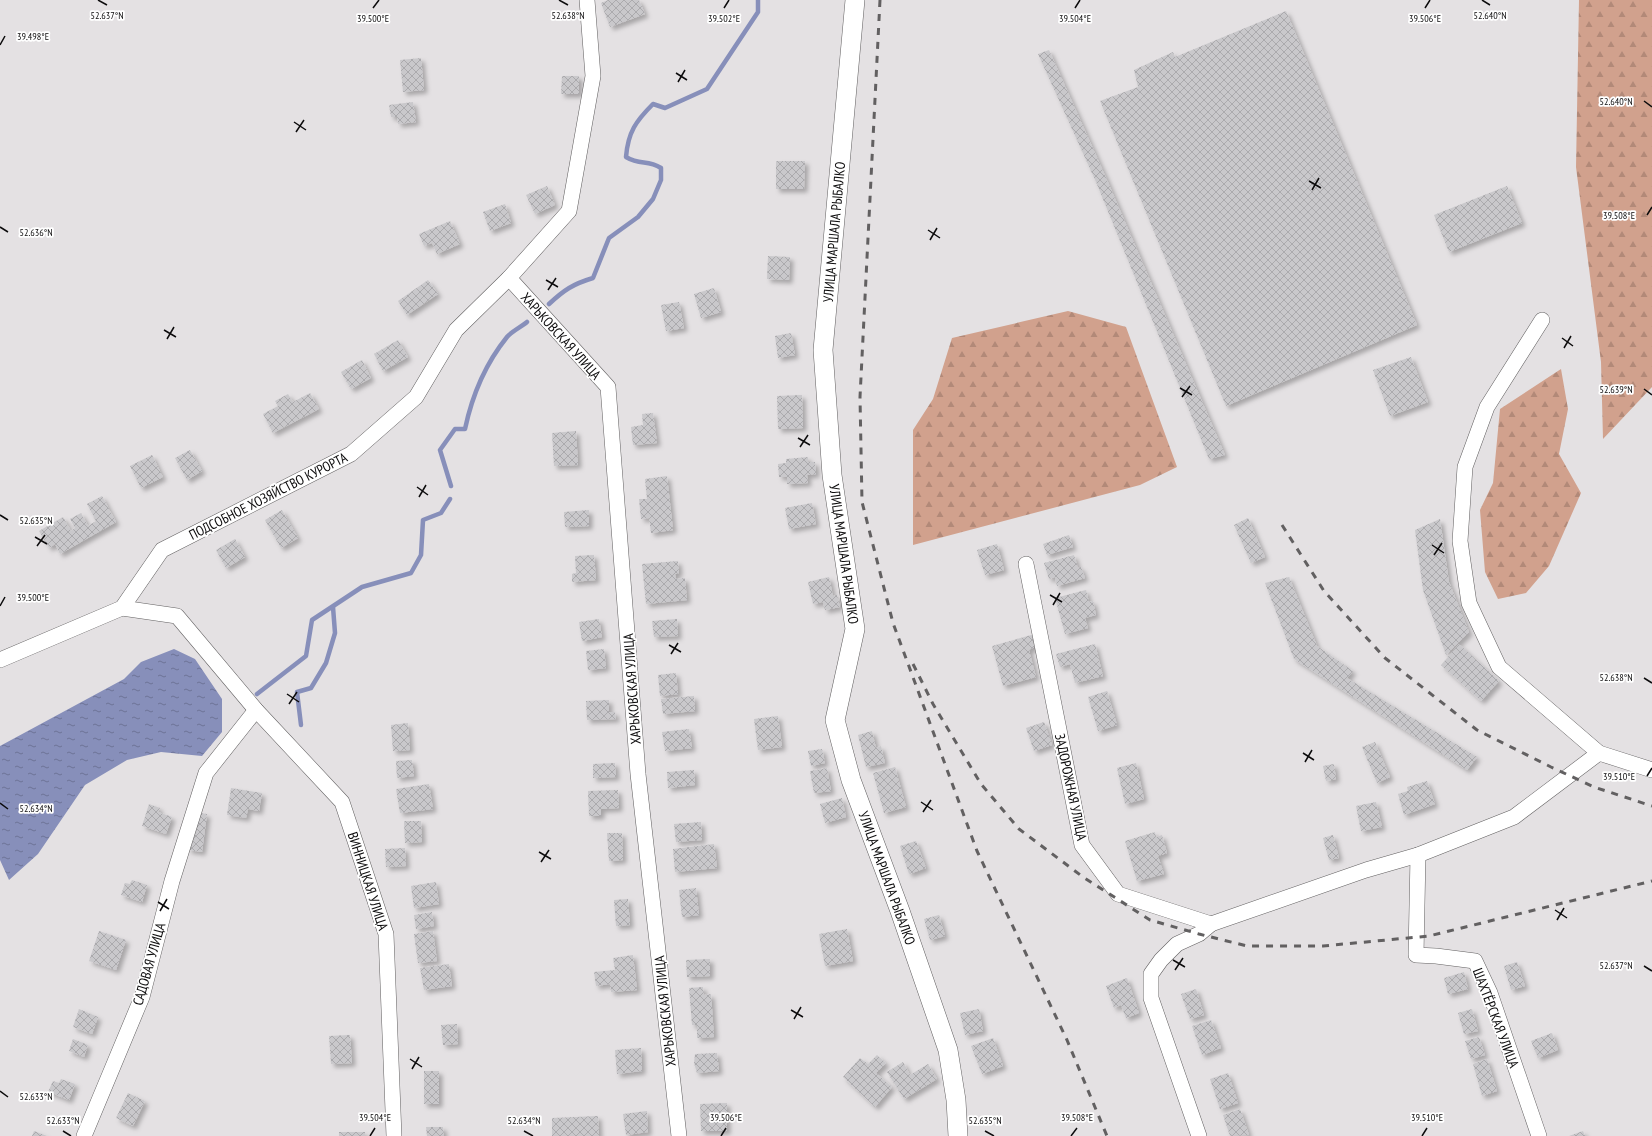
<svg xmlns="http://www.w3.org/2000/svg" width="1652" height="1136" viewBox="0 0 1652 1136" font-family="'PT Sans Narrow',sans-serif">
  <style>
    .forest { fill: url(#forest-firs) }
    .water { fill: url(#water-ripples) }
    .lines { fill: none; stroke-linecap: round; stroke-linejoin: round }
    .stream { stroke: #878fba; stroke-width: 4.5 }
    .building { fill: url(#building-cross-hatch); filter: url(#shadow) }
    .minor-casing { stroke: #626061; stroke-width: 16 }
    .tertiary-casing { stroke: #626061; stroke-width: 20 }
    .minor { stroke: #fff; stroke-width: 15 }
    .tertiary { stroke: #fff; stroke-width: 19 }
    .rail { stroke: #626061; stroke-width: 3; stroke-dasharray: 7 7; stroke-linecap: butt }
    .ticks { fill: none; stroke: #0c0b0c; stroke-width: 1.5 }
    .labels { text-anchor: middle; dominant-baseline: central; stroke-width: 3.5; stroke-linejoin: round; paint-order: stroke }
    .street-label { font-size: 14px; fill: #0c0b0c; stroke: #fff }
    .ticks-label { font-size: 10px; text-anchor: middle; fill: #0c0b0c; stroke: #fff; stroke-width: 3.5; stroke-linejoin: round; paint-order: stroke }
  </style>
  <defs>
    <pattern id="forest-firs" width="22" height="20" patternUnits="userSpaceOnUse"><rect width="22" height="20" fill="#d1a18d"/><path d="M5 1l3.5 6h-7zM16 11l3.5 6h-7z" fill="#b28978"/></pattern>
    <pattern id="water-ripples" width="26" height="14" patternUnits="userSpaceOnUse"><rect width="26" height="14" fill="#878fba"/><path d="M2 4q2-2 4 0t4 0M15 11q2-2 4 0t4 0" fill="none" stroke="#6d7396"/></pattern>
    <pattern id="building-cross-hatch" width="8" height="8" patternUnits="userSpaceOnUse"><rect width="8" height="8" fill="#c9c8cb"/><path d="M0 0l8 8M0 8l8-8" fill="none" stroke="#abaaad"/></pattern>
    <filter id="shadow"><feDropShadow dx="3.5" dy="3.5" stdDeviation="2" flood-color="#0004"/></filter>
  </defs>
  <rect width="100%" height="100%" fill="#e4e1e3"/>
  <g class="forest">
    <polygon points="1579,0 1652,0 1652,387 1603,439 1601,362 1576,167"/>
    <polygon points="1068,311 1126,327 1177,467 1140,485 913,545 913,430 933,399 952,338"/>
    <polygon points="1561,369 1568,409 1559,454 1581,493 1549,566 1526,593 1498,599 1485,572 1480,510 1493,483 1500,409"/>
  </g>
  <polygon class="water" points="174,649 195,659 222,699 222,732 202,756 161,752 127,760 85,785 38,854 9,880 0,860 0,746 124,679 141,662"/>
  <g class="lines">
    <g class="stream">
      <path d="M549,304C564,290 573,284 593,278L609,238L638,217L653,199L661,180V168C647,159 641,166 626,157C628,132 636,121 653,104L665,108L707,89L758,12V0"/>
      <path d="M451,486L440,450L455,429H465C472,396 486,363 507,337C512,331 521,327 527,322"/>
      <polyline points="257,694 306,656 312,620 362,587 411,573 421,555 423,520 441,513 450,499"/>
      <polyline points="301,725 297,692 311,688 326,663 335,633 333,607"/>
    </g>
  </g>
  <g class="building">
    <polygon points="608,0 639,0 645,14 610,27 601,3"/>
    <polygon points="1286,11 1417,325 1226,406 1100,101 1138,87 1134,70 1173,52 1175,57"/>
    <polygon points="1049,50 1107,180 1225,455 1209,459 1096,182 1038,54"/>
    <polygon points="421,58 424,90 403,92 400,60"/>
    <polygon points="562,76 579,76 579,94 561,94"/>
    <polygon points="413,102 416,122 398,124 397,117 391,117 389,105"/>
    <polygon points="776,161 805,161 804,189 776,189"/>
    <polygon points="547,186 555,205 535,214 526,195"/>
    <polygon points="1507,186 1522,223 1449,252 1434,215"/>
    <polygon points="505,204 511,223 490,231 483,212"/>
    <polygon points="450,221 460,244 437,254 432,243 424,246 419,234"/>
    <polygon points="768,256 790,257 789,280 767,279"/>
    <polygon points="428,280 438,294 407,315 398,301"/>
    <polygon points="714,288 721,312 701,318 694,294"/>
    <polygon points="679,302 684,328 666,331 661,305"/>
    <polygon points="791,333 795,355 778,358 775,336"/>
    <polygon points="398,340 408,357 383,371 374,354"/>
    <polygon points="1411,357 1428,402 1390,416 1373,370"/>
    <polygon points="362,360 371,378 351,389 341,372"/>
    <polygon points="310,393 319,409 273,433 263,414 278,406 275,401 288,394 293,402"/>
    <polygon points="802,395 803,428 778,429 777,396"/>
    <polygon points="653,413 657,443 633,445 631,427 643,425 642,414"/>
    <polygon points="576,431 578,465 554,466 552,433"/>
    <polygon points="190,450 202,471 187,480 175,458"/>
    <polygon points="152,455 163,477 141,488 130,466"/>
    <polygon points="808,457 808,462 815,462 816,474 807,475 808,483 787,484 787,477 779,477 778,464 786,463 786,459"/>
    <polygon points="667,476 673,530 651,533 649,518 641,519 639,499 647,499 645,479"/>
    <polygon points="102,496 116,522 60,554 55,544 49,548 39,531 63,517 71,531 75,528 70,519 81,513 88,526 96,521 87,504"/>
    <polygon points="812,503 816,524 789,529 785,508"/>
    <polygon points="282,510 298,538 281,548 265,520"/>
    <polygon points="589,510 589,526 565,527 564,512"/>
    <polygon points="1248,518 1265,557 1251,563 1234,525"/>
    <polygon points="1440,519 1449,582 1469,632 1446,655 1423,590 1415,530"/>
    <polygon points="1069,535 1073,547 1047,555 1043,544"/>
    <polygon points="235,539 245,557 226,568 216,550"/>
    <polygon points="997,544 1004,570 985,575 977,550"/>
    <polygon points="594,555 596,580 572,582 572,574 576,573 575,556"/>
    <polygon points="1074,555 1078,568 1081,567 1085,578 1057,586 1055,577 1049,579 1044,563"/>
    <polygon points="678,561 679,573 675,574 676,579 685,578 687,600 646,604 642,564"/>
    <polygon points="829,577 833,596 837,595 840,607 825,610 823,602 813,604 808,582"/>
    <polygon points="1289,577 1317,646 1353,671 1347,678 1477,757 1467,770 1294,659 1265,583"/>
    <polygon points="1086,590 1089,602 1093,601 1096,615 1085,618 1088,628 1065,634 1055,598"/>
    <polygon points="599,619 602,637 582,641 579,622"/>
    <polygon points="677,619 678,636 654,637 652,621"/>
    <polygon points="1035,634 1038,645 1029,650 1036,677 1003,686 992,646"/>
    <polygon points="1095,644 1103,676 1075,683 1070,664 1060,667 1056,654"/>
    <polygon points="1459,644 1499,681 1481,701 1441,665"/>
    <polygon points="604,649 606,668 588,670 586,651"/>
    <polygon points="676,673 678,694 660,696 658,675"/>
    <polygon points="1107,691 1117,725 1098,731 1088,697"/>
    <polygon points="694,696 695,711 663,714 661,699"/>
    <polygon points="609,700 609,712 615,712 616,719 587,720 586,701"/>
    <polygon points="778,716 782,747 758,750 754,719"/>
    <polygon points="1044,722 1052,745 1034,751 1026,728"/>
    <polygon points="408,723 410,750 393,751 391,725"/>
    <polygon points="689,729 692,748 665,751 662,732"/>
    <polygon points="872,731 876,748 881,746 885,763 866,767 858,735"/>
    <polygon points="1375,742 1390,777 1377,783 1362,747"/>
    <polygon points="822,749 825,763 811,766 808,751"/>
    <polygon points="412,760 414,776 397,778 396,761"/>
    <polygon points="615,763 616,777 593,778 593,764"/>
    <polygon points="1136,763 1144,799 1125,804 1117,768"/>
    <polygon points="1334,764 1336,779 1326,781 1323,766"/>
    <polygon points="895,767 906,807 884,813 873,773"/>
    <polygon points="827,768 831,791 814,793 810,771"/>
    <polygon points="694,770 695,785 668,788 667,772"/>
    <polygon points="1427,781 1435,804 1404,815 1398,794 1408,791 1407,787"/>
    <polygon points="429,784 433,809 400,813 396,789"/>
    <polygon points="231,788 262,793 259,811 248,809 246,818 227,815"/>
    <polygon points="618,790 619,808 601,809 601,816 589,816 588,791"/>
    <polygon points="842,798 846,817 825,823 820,804"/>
    <polygon points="1376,802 1382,827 1361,831 1356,806"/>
    <polygon points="149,804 160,808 158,812 172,817 166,834 142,826"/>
    <polygon points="193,812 207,814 202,852 188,850"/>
    <polygon points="404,821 421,821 422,842 405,843"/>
    <polygon points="701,822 702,840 676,842 674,824"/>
    <polygon points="1155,832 1156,837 1162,835 1167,853 1158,856 1164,874 1137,881 1125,841"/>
    <polygon points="607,833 622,833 623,860 609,861"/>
    <polygon points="1333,835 1339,858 1329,860 1323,838"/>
    <polygon points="916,841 926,868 909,874 900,846"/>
    <polygon points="714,844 717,868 675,872 673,849"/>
    <polygon points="405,848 406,866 386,867 385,849"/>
    <polygon points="132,880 147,885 142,902 121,895 125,883 130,884"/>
    <polygon points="436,882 439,904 414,908 411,886"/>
    <polygon points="696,888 699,915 682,917 679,890"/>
    <polygon points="628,899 630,925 616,926 614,900"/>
    <polygon points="432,912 434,926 416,929 414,915"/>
    <polygon points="939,915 945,936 930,940 924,919"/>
    <polygon points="847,929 853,961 825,966 819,934"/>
    <polygon points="99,931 126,940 116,970 89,961"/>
    <polygon points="433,931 437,961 418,963 414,934"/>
    <polygon points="633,955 637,990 611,992 610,984 596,986 594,972 615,970 613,958"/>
    <polygon points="710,959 710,976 687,977 686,960"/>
    <polygon points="1517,962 1525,986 1511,990 1504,966"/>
    <polygon points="449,964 452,986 424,990 420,968"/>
    <polygon points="1464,972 1468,989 1448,994 1444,978"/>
    <polygon points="1127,978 1139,1013 1126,1018 1121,1005 1114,1008 1106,986"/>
    <polygon points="703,987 704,995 711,994 714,1037 697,1038 697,1025 692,1025 689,988"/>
    <polygon points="1196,989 1204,1015 1190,1019 1181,994"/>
    <polygon points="79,1009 98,1017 92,1034 73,1027"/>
    <polygon points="979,1009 983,1031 965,1035 960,1013"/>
    <polygon points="1472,1009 1478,1031 1464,1034 1458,1013"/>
    <polygon points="1211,1020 1221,1048 1202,1055 1192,1026"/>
    <polygon points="457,1024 458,1044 443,1045 441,1025"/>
    <polygon points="1552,1033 1558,1050 1538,1058 1531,1041"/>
    <polygon points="350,1035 352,1063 331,1064 329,1036"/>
    <polygon points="1479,1037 1485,1055 1471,1059 1465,1041"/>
    <polygon points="993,1038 1003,1066 982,1074 971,1046"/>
    <polygon points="73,1039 88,1045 84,1057 69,1051"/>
    <polygon points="641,1048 642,1071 617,1074 615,1050"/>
    <polygon points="717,1053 719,1071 697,1073 694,1063 695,1054"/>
    <polygon points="877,1055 886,1063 876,1073 892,1087 875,1107 843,1077 860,1058 868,1064"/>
    <polygon points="1487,1059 1497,1091 1482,1096 1473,1064"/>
    <polygon points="903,1062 910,1075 928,1064 937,1079 904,1099 887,1072"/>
    <rect x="424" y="1071" width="15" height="33"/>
    <polygon points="1228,1073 1238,1103 1220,1109 1210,1079"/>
    <polygon points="61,1079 75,1084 69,1100 48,1092 53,1081 59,1083"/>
    <polygon points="128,1093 145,1101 133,1126 116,1118"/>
    <polygon points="727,1103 727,1131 701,1131 700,1104"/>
    <polygon points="1240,1109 1249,1135 1230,1136 1223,1115"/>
    <polygon points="647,1111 648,1132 626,1135 623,1114"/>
    <polygon points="598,1116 599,1136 552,1136 552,1118"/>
    <polygon points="426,1127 443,1127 444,1136 427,1136"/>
    <polygon points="34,1131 47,1136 32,1136"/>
    <polygon points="1583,1131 1585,1136 1569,1136"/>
    <rect x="339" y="1132" width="26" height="4"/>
  </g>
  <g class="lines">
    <defs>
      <g id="minor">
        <polyline points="509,278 608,387 638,774 679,1136"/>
        <polyline points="1542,320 1487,407 1465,467 1460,541 1469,603 1499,667 1599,753 1652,770"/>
        <polyline points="1026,564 1082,845 1118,894 1211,924 1199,934 1177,944 1161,960 1151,974 1151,998 1199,1136"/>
        <polyline points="122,608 177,616 256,710 342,802 386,934 394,1136"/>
        <polyline points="0,660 122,608 162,550 351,454 416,397 456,330 509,278 569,211 593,76 587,0"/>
        <polyline points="1418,855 1416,955 1436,956 1475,961 1490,993 1539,1136"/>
        <polyline points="1211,924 1366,870 1418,855 1514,817 1599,753"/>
        <polyline points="84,1136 142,997 172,881 206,773 256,710"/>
      </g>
      <polyline id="tertiary" points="855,0 823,350 832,475 855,629 835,720 851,780 900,911 948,1050 956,1100 958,1136"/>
    </defs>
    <use href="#minor" class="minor-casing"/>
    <use href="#tertiary" class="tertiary-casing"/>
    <use href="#minor" class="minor"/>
    <use href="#tertiary" class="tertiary"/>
    <g class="rail">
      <polyline points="880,0 860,397 862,502 893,623 977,851 1067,1040 1107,1136"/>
      <polyline points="1282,525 1324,591 1385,658 1477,730 1551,767 1594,787 1652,806"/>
      <polyline points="913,664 933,704 981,784 1019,829 1083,877 1150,920 1199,934 1247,946 1323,946 1429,936 1652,881"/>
    </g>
  </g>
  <path class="ticks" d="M98,0L107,5M559,0L568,5M1482,0L1490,5M373,8L379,0M724,8L729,0M1075,8L1080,0M1425,8L1430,0M0,45L5,36M676,73L687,80M678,82L685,70M1644,101L1652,107M294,122L306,130M296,132L304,120M1309,181L1321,188M1312,190L1319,178M1647,215L1652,207M0,227L8,232M928,230L940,238M930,240L937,228M546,280L558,287M548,290L556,278M164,330L176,337M1562,338L1573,346M167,339L174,327M1564,348L1571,336M1180,388L1192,395M1644,389L1652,395M1182,397L1190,386M798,438L810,445M800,447L808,435M417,487L428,495M419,497L426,485M0,515L8,520M35,537L47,544M1432,545L1444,553M37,546L45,535M1434,555L1442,543M1050,595L1062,602M1053,605L1060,593M0,606L5,597M669,645L681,652M671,654L678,643M1644,678L1652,683M287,694L299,702M289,704L297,692M1303,753L1314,760M1305,762L1312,750M1647,776L1652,768M921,802L933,810M0,803L8,809M923,812L931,800M539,852L551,859M541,862L549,850M158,902L169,909M1555,910L1567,918M160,911L167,899M1557,920L1564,908M1173,960L1185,967M1644,966L1652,971M1175,970L1183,958M791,1010L803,1017M794,1019L801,1007M410,1059L422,1067M412,1069L419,1057M0,1091L8,1097M63,1131L71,1136M524,1131L533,1136M985,1131L994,1136M370,1136L375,1128M721,1136L726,1128M1071,1136L1077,1128M1422,1136L1427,1128"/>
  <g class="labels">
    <g class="street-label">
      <text transform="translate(834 232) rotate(-85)">УЛИЦА МАРШАЛА РЫБАЛКО</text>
      <text transform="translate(561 336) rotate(48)">ХАРЬКОВСКАЯ УЛИЦА</text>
      <text transform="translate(268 496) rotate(-27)">ПОДСОБНОЕ ХОЗЯЙСТВО КУРОРТА</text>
      <text transform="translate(844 554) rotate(82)">УЛИЦА МАРШАЛА РЫБАЛКО</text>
      <text transform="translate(632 689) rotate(-94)">ХАРЬКОВСКАЯ УЛИЦА</text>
      <text transform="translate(1071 787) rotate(78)">ЗАДОРОЖНАЯ УЛИЦА</text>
      <text transform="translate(887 878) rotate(70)">УЛИЦА МАРШАЛА РЫБАЛКО</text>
      <text transform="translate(368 881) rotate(72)">ВИННИЦКАЯ УЛИЦА</text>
      <text transform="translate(149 964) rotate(-74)">САДОВАЯ УЛИЦА</text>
      <text transform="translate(665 1011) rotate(-96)">ХАРЬКОВСКАЯ УЛИЦА</text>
      <text transform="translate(1496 1018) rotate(69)">ШАХТЁРСКАЯ УЛИЦА</text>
    </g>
  </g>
  <g class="ticks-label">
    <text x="107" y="19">52.637°N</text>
    <text x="1490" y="19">52.640°N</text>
    <text x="568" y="19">52.638°N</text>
    <text x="724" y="22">39.502°E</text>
    <text x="1075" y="22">39.504°E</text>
    <text x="373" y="22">39.500°E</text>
    <text x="1425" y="22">39.506°E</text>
    <text x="33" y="40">39.498°E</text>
    <text x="1616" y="105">52.640°N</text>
    <text x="1619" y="219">39.508°E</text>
    <text x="36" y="236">52.636°N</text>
    <text x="1616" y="393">52.639°N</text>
    <text x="36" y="524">52.635°N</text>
    <text x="33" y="601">39.500°E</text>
    <text x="1616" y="681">52.638°N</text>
    <text x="1619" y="780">39.510°E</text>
    <text x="36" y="812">52.634°N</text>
    <text x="1616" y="969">52.637°N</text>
    <text x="36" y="1100">52.633°N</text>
    <text x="375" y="1121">39.504°E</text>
    <text x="726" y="1121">39.506°E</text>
    <text x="1077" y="1121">39.508°E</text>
    <text x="1427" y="1121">39.510°E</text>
    <text x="63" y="1124">52.633°N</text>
    <text x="524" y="1124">52.634°N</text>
    <text x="985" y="1124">52.635°N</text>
  </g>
</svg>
